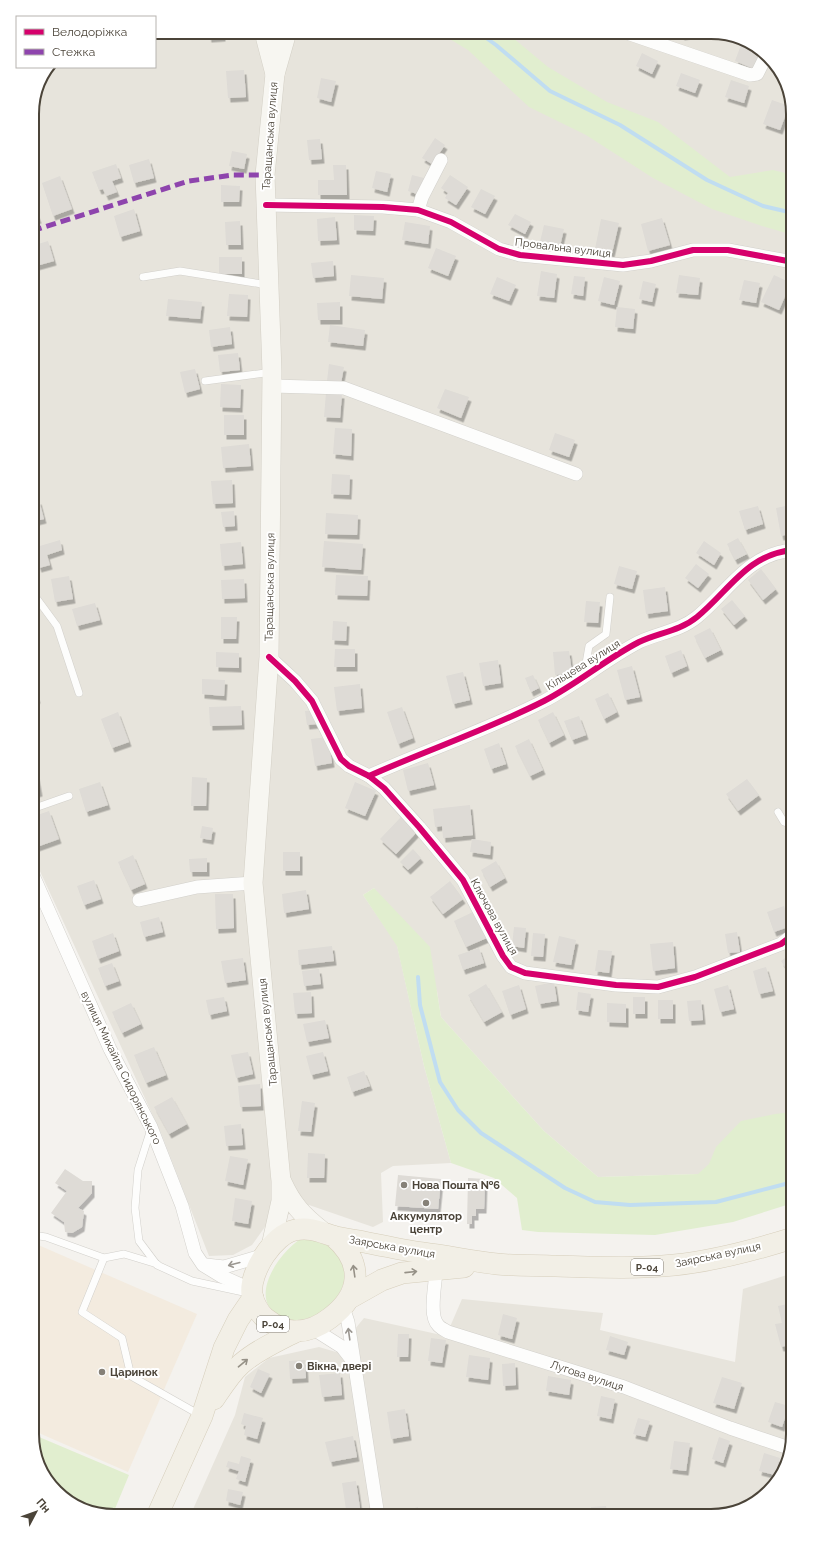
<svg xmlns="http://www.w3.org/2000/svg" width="825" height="1548" viewBox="0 0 825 1548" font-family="Raleway,sans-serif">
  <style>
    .residential { fill: #e7e4dc }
    .commercial { fill: #f3ebdf }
    .green { fill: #e1eecf }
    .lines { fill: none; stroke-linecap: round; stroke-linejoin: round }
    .stream { stroke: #c0ddf1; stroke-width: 4 }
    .building { fill: #dedbd6; filter: url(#shadow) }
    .lane-casing { stroke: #d2d0cb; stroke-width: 8 }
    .street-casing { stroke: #d2d0cb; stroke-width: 14 }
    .secondary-casing { stroke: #d3cfc5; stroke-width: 20 }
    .primary-casing { stroke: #d6cebb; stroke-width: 22 }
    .lane { stroke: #fdfdfc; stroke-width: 7 }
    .street { stroke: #fdfdfc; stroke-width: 13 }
    .secondary { stroke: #f7f6f1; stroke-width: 19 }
    .primary { stroke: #f2efe6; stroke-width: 21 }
    .quiet { stroke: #8e44ad; stroke-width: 5; stroke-dasharray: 10 5; stroke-linecap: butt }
    .cycleway-casing { stroke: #fff; stroke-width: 8 }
    .cycleway { stroke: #d6006c; stroke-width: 6 }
    .oneway { stroke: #9b9791 }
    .oneway2 { stroke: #969187 }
    .poi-dot { fill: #868178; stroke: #fff; stroke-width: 1.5 }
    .labels { text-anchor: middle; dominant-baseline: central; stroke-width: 4; stroke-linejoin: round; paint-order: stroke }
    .shield { fill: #fff; stroke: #817c74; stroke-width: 1 }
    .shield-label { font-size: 10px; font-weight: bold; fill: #4b4439 }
    .street-label { font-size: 11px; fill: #4b4439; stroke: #fff }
    .poi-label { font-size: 11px; font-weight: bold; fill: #4b4439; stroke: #fff; text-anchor: start }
    .rim { fill: none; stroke: #4b4439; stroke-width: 2 }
  </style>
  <defs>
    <filter id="shadow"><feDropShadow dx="2.5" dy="4.5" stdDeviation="0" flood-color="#0004"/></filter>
  </defs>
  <rect width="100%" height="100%" fill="#f4f2ee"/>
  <g class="residential">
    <polygon points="155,32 717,32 761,49 787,82 793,114 793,1147 733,1173 598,1177 544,1131 441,1017 437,991 374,888 363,895 397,945 424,1066 451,1163 393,1166 381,1173 383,1222 373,1227 309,1205 267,1224 252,1245 233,1255 209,1256 161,1133 32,854 32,109 40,78 48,67 155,67"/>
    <polygon points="793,1273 793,1435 779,1479 743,1510 711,1516 190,1516 235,1415 245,1377 269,1358 319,1347 336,1352 364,1318 446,1336 462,1299 603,1313 600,1330 735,1362 743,1289"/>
  </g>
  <polygon class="commercial" points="36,1244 197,1314 128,1472 32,1430 32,1254"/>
  <g class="green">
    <polygon points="438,32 506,32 548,67 607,102 658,122 730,177 773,170 793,175 793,235 762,226 712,209 653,178 586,135 529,107 468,50"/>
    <polygon points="374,888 430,947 441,1017 544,1131 598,1177 698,1174 709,1164 716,1147 741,1121 775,1114 793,1112 793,1203 733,1222 655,1235 538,1232 522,1230 517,1198 494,1178 451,1163 424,1066 397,946 363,895"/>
    <path d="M306,1236C312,1238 324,1238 329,1242C332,1244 335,1249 337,1252C339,1255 342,1258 344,1261C346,1264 345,1269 345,1273C345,1304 302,1334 275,1313C249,1294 283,1246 306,1236Z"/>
    <polygon points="32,1434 129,1475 112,1516 68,1502 46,1475 47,1473 38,1466"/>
  </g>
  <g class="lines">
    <g class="stream">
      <polyline points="478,32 496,45 550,91 620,125 707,180 763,206 793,213"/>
      <polyline points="418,977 420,1005 440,1082 458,1110 481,1133 565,1188 595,1202 630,1205 716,1202 793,1182"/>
    </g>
  </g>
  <g class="building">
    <polygon points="208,32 223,32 223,37 209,38"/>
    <polygon points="681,32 698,32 698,33 682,36"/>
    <polygon points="741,45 761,53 754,69 735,61"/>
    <polygon points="642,53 658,61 652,74 636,66"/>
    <polygon points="244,70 246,97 228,98 226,71"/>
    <polygon points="681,73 700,80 695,93 676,86"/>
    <polygon points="321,78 336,81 331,102 317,98"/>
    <polygon points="731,80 749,86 744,103 725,97"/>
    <polygon points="772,100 789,106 780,130 763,124"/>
    <polygon points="435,138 445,145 432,164 422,158"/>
    <polygon points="320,139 322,159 309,160 307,140"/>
    <polygon points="232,151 247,154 244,169 229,166"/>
    <polygon points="149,159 154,178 134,183 129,165"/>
    <polygon points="116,164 121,178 112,181 117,192 106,196 103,189 99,190 92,172"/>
    <polygon points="333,165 346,165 347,195 318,195 318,180 334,180"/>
    <polygon points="376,171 391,174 387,192 372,188"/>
    <polygon points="412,175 424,178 420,195 408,191"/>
    <polygon points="450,175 468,187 456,205 445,198 448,193 441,188"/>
    <polygon points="60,176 72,209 53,216 42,183"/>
    <polygon points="221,185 240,186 239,202 221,202"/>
    <polygon points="481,189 495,196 485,214 471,207"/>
    <polygon points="32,200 39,219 32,221"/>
    <polygon points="134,209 140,231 120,237 114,216"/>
    <polygon points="515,214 531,222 525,234 508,225"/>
    <polygon points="354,215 374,216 373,231 354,230"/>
    <polygon points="335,217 337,240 318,241 317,219"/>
    <polygon points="662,218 670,245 648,251 641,224"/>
    <polygon points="601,219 619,223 612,253 595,249"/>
    <polygon points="240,221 241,245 226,245 225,222"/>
    <polygon points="405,222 430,226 428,244 402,240"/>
    <polygon points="544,225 564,229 560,246 540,242"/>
    <polygon points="48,241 54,261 36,266 32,246"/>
    <polygon points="436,248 456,256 448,276 428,268"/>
    <rect x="219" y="257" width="23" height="17"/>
    <polygon points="333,261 334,276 313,278 311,263"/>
    <polygon points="541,271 557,274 554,298 537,296"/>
    <polygon points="351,275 384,278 382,299 349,296"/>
    <polygon points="679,275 700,278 698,295 676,293"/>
    <polygon points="774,275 791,283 779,310 761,302"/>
    <polygon points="574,276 585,277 583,296 571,294"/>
    <polygon points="497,277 516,285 509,301 490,294"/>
    <polygon points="604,277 620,281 614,305 598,301"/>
    <polygon points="744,280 760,283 756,303 739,300"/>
    <polygon points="643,281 656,284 652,302 639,299"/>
    <polygon points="229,294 248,295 247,317 227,316"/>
    <polygon points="168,299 202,302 200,319 166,316"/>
    <polygon points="340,302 340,320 318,320 317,303"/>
    <polygon points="617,307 635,309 633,329 615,327"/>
    <polygon points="330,325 365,330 363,346 328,342"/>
    <polygon points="230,327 232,344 211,347 209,330"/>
    <polygon points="238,353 240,370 220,372 218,355"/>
    <polygon points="329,364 344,367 341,383 327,381"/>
    <polygon points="195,369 200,389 185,393 180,372"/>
    <polygon points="221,384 241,385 240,408 220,407"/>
    <polygon points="445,389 469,397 461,418 437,408"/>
    <polygon points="326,393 342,394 340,418 324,417"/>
    <rect x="224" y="415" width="20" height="20"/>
    <polygon points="335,428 352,429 351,456 333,454"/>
    <polygon points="555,433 575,440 569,457 549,450"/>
    <polygon points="249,444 251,466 223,468 221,447"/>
    <polygon points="332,474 350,475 349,495 331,494"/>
    <polygon points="232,480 233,503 213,504 211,481"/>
    <polygon points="39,500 44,519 32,522 32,502"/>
    <polygon points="790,505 793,533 781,536 776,508"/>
    <polygon points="758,506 763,524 745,530 739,511"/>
    <polygon points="234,511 235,526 223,527 221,512"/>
    <polygon points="326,513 358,515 357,535 325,534"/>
    <polygon points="738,538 747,554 735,560 727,544"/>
    <polygon points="60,540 62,550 47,555 50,565 39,568 33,548"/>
    <polygon points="324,541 363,544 361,570 322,567"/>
    <polygon points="704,541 721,553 714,565 696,553"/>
    <polygon points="241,542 243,564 222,566 220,544"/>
    <polygon points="696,564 709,574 698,588 685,578"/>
    <polygon points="619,566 637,571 632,589 614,584"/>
    <polygon points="761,569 776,589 763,600 748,580"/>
    <polygon points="336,575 368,576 367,596 335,595"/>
    <polygon points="69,576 73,599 55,602 51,579"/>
    <polygon points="244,579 245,598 222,599 221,580"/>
    <polygon points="665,587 668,611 646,614 643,590"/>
    <polygon points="732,600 745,616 734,625 721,609"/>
    <polygon points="586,601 600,602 598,623 584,622"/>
    <polygon points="95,603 100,620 77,626 72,609"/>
    <polygon points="221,617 237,617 236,639 221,639"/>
    <polygon points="333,621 347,622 346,641 332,640"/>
    <polygon points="710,628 721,650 705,658 694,636"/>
    <polygon points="335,649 355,649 355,667 334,667"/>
    <polygon points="681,650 687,666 671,673 665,656"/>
    <polygon points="569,651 572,673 555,675 553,652"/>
    <polygon points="216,652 239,653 239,668 216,667"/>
    <polygon points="498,660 501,683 483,686 479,663"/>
    <polygon points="632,666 640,697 625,700 617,670"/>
    <polygon points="463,672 470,700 453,704 446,676"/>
    <polygon points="533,675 539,688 531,692 525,678"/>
    <polygon points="32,679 38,699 32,701"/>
    <polygon points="202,679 225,680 224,696 202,694"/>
    <polygon points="360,684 362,708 337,711 334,687"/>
    <polygon points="608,693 617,712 604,719 595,699"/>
    <polygon points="241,706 242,725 210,726 209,707"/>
    <polygon points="402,707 413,738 398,744 387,712"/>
    <polygon points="316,710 317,724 307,725 305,711"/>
    <polygon points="118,712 129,742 112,748 101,719"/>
    <polygon points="553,712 564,735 549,743 538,720"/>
    <polygon points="579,716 586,735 572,740 564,721"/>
    <polygon points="328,737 332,763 315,766 311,739"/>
    <polygon points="529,739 543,770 530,776 515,746"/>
    <polygon points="499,743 506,764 491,769 484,749"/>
    <polygon points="428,763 434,785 408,791 403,770"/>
    <polygon points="32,775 37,775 40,792 32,794"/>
    <polygon points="192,777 207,778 206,806 191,806"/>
    <polygon points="747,779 759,795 738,811 726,794"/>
    <polygon points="100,782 108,805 86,812 79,789"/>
    <polygon points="355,782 376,791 365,816 345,808"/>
    <polygon points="470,805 473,835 443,838 442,826 435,827 433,809"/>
    <polygon points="49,811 59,839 34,848 32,817"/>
    <polygon points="401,817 417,832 396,854 380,839"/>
    <polygon points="202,826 213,828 211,840 200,838"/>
    <polygon points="472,839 491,842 490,855 470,852"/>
    <polygon points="413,849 421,858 408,870 400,862"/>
    <rect x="283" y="852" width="17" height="19"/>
    <polygon points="133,855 145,884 131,890 118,862"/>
    <polygon points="207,858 207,872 190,872 189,859"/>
    <polygon points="496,861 505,878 490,887 481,870"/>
    <polygon points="94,880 101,899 84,905 77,886"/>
    <polygon points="450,881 463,899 443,914 430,897"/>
    <polygon points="306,890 309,909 284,913 282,894"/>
    <polygon points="215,894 233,894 234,928 216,929"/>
    <polygon points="784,906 791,926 774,932 767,912"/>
    <polygon points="475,911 489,937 466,947 454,921"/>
    <polygon points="159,917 163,932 144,937 140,922"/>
    <polygon points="514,927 526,928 524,948 512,946"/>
    <polygon points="737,932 740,952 728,953 725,934"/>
    <polygon points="113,933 119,951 98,959 92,941"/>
    <polygon points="533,933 545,934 543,957 531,956"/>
    <polygon points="559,936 576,940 571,965 553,962"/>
    <polygon points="673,942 675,968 653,971 650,944"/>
    <polygon points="332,946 334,961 299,965 298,950"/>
    <polygon points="479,948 484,963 463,970 458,955"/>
    <polygon points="598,950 612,951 609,973 595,971"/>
    <polygon points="793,952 793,979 781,961"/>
    <polygon points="243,958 246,980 225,983 221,961"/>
    <polygon points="112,963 119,981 105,986 98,968"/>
    <polygon points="766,967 773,991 759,994 753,971"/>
    <polygon points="319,969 321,984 304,986 302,971"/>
    <polygon points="554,982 557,1001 539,1004 535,986"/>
    <polygon points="486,984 502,1012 484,1022 468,995"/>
    <polygon points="519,985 526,1009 510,1015 502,991"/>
    <polygon points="728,985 734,1009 720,1012 714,989"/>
    <polygon points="311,992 312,1013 295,1014 293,993"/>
    <polygon points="578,992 591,994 588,1012 576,1010"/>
    <polygon points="224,997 227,1011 209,1015 206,1000"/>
    <rect x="633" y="997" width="12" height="17"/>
    <rect x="658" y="1000" width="15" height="19"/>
    <polygon points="701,1000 703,1020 689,1021 687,1001"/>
    <polygon points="131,1003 141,1024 122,1033 112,1012"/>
    <polygon points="607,1003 626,1004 626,1023 607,1022"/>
    <polygon points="325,1020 329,1038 307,1042 303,1024"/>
    <polygon points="154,1047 166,1075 146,1083 134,1055"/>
    <polygon points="248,1052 253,1074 236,1078 231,1055"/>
    <polygon points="323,1052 328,1071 311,1075 306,1056"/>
    <polygon points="364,1071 370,1086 352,1092 347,1077"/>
    <polygon points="260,1084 261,1106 240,1107 238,1086"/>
    <polygon points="172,1097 187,1124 169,1134 154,1107"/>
    <polygon points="302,1101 315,1103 311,1132 298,1131"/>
    <polygon points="241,1124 243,1145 226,1146 224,1126"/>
    <polygon points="308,1153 325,1154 324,1178 307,1178"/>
    <polygon points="230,1156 248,1159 243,1185 225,1181"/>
    <polygon points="65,1169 83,1181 92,1181 92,1193 78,1208 84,1211 82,1227 72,1233 65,1232 64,1222 51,1213 67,1191 55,1183"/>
    <polygon points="398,1175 441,1179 438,1209 395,1206"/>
    <polygon points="468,1178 485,1179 484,1209 476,1209 476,1216 472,1216 472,1224 467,1224"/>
    <polygon points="235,1198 252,1201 248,1224 232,1221"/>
    <polygon points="793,1303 793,1344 781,1347 775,1324 782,1323 778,1306"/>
    <polygon points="503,1314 517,1318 512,1339 498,1335"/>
    <polygon points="398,1334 409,1334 408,1357 397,1357"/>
    <polygon points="610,1336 628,1342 624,1355 606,1350"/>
    <polygon points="431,1338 446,1340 442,1363 428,1361"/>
    <polygon points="469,1355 490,1358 488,1380 466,1377"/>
    <polygon points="305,1360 306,1378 290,1379 289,1361"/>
    <polygon points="515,1363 516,1385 503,1386 502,1364"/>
    <polygon points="258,1369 270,1374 261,1393 250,1387"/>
    <polygon points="340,1373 342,1395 322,1397 319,1375"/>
    <polygon points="548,1376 571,1380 569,1395 546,1391"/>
    <polygon points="722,1377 742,1383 734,1409 713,1403"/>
    <polygon points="601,1396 615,1399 611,1419 597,1416"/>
    <polygon points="775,1402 789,1406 782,1427 768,1422"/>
    <polygon points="405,1409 409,1436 391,1439 387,1412"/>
    <polygon points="244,1413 263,1418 257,1439 244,1435 246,1426 241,1424"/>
    <polygon points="638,1418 650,1421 645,1437 633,1434"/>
    <polygon points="353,1436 357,1457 330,1462 325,1442"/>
    <polygon points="719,1437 730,1441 723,1463 712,1459"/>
    <polygon points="674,1441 690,1443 686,1471 670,1469"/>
    <polygon points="764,1453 780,1458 775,1475 759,1471"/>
    <polygon points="241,1456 251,1459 245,1482 236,1479 239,1471 226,1467 228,1461 239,1464"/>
    <polygon points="356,1481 361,1515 347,1516 342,1483"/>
    <polygon points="228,1489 243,1492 240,1505 226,1501"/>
    <polygon points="606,1506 608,1516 592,1516 591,1507"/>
    <polygon points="418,1507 420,1516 398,1516 397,1513"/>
    <polygon points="219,1509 239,1514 239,1516 217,1516"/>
  </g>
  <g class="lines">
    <defs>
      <g id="lane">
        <polyline points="143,277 180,271 268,285"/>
        <polyline points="205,381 272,372"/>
        <polyline points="32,592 57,626 79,693"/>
        <polyline points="584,675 589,646 606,634 610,597"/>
        <polyline points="32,809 69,796"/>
        <polyline points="778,812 784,822 793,825"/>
        <polyline points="151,1129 138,1170 135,1208 139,1241 157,1265 192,1281 248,1293"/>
        <polyline points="32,1235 46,1237 104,1258 124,1254 157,1264"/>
        <polyline points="104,1258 82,1312 122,1338 131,1376 200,1415"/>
      </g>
      <g id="street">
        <polyline points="627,33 750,75 757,74 766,56"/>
        <polyline points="266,205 383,207 418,210 451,222 499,249 520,255 623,265 651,261 693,250 728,250 793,262"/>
        <polyline points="418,210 422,197 441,160"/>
        <polyline points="272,386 344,388 576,474"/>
        <polyline points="269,657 295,681 312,701 341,759 349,766 369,776 384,788 419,827 463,880 503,956 511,967 525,973 616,985 658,987 695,977 781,944 793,935"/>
        <path d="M369,776C427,750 487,730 544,701C577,684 606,659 639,642C658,633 680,631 697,617C729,591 747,554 793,550"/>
        <polyline points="32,873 110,1049 151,1127 182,1206 195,1253 203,1265 221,1276 252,1290"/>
        <polyline points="139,900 197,887 253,883"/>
        <polyline points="206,1265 224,1267 265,1255"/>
        <path d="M436,1269C436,1284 428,1315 438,1325C440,1328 445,1330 448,1332L624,1387L730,1428L789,1448"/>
        <polyline points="343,1307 348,1322 378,1516"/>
        <polyline points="312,1328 342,1347 352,1360"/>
      </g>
      <g id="secondary">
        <polyline points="264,32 275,74"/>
        <path d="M282,1182C292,1204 302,1215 321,1230"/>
        <polyline points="271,1246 281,1201 281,1181 253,883 269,657 272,372 265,175 275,74 287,32"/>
      </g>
      <g id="primary">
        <path d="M333,1236C364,1262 362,1294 330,1318C321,1325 309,1331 297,1331C286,1332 274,1325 265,1318C259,1313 253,1302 252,1294C249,1272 274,1234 295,1230C310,1227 320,1232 333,1236C343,1239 354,1240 364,1242C384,1246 403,1250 423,1253C447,1256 472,1261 497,1264C516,1266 536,1265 556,1266C595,1267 634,1269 674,1265C714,1261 755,1250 793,1238"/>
        <polyline points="350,1298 382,1280 402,1273 464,1267"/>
        <path d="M214,1399C222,1387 230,1374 241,1364C257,1350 278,1341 297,1331"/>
        <polyline points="157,1516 202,1416 224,1348 238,1320 253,1298"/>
      </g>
    </defs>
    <use href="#lane" class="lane-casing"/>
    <use href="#street" class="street-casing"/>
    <use href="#secondary" class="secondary-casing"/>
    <use href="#primary" class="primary-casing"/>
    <use href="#lane" class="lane"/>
    <use href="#street" class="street"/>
    <use href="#secondary" class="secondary"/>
    <use href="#primary" class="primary"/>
    <polyline class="quiet" points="32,231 189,181 233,175 265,175"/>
    <defs>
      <g id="cycleway">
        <polyline points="266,205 383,207 418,210 451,222 499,249 520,255 623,265 651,261 693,250 728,250 793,262"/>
        <polyline points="269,657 295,681 312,701 341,759 349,766 369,776 384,788 419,827 463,880 503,956 511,967 525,973 616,985 658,987 695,977 781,944 793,935"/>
        <path d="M369,776C427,750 487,730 544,701C577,684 606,659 639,642C658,633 680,631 697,617C729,591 747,554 793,550"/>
      </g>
    </defs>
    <use href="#cycleway" class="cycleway-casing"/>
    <use href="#cycleway" class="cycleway"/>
  </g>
  <defs><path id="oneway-shaft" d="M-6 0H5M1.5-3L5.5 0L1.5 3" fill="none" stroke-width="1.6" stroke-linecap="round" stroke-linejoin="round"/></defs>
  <g class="oneway">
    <use href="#oneway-shaft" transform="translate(234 1264) rotate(165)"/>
    <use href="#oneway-shaft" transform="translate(349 1334) rotate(-98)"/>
  </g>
  <g class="oneway2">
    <use href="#oneway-shaft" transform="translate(354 1271) rotate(-98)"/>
    <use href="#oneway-shaft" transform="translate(411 1272) rotate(-6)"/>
    <use href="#oneway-shaft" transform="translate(243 1363) rotate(-40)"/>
  </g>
  <g class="poi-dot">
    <circle cx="404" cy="1185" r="4"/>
    <circle cx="426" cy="1203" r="4"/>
    <circle cx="299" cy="1366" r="4"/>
    <circle cx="102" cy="1372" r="4"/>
  </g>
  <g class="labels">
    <g class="shield">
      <rect x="631" y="1259" width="32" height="16" rx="3"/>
      <rect x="257" y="1316" width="32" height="16" rx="3"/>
    </g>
    <g class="shield-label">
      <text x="647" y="1267">Р-04</text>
      <text x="273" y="1324">Р-04</text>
    </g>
    <g class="street-label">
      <text transform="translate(270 136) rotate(-86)">Таращанська вулиця</text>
      <text transform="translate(563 248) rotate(7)">Провальна вулиця</text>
      <text transform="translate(270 587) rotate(-89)">Таращанська вулиця</text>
      <text transform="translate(583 665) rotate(-32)">Кільцева вулиця</text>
      <text transform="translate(494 917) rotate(61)">Ключова вулиця</text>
      <text transform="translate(268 1032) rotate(-96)">Таращанська вулиця</text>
      <text transform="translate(121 1068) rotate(64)">вулиця Михайла Сидорянського</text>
      <text transform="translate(392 1247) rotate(10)">Заярська вулиця</text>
      <text transform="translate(718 1255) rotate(-12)">Заярська вулиця</text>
      <text transform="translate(587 1376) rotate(18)">Лугова вулиця</text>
    </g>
    <g class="poi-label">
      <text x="412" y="1185">Нова Пошта №6</text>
      <text x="426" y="1216" text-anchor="middle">Аккумулятор<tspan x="426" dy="13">центр</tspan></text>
      <text x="307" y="1366">Вікна, двері</text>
      <text x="110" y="1372">Царинок</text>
    </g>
  </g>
  <path d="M0 0H825V1548H0ZM114 39H711A75 75 0 0 1 786 114V1434A75 75 0 0 1 711 1509H114A75 75 0 0 1 39 1434V114A75 75 0 0 1 114 39Z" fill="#fff" fill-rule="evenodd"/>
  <path class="rim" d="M114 39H711A75 75 0 0 1 786 114V1434A75 75 0 0 1 711 1509H114A75 75 0 0 1 39 1434V114A75 75 0 0 1 114 39Z"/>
  <rect x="16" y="16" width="140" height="52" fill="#ffffff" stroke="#b7b4b0"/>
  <rect x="24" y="29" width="20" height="6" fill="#d6006c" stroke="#b7b4b0"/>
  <text x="52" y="36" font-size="12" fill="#4b4439">Велодоріжка</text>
  <rect x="24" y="49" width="20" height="6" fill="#8e44ad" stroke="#b7b4b0"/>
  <text x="52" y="56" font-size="12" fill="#4b4439">Стежка</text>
  <g transform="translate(36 1512) rotate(49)" stroke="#ffffff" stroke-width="3" paint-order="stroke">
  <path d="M0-3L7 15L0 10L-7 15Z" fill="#4b4439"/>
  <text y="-6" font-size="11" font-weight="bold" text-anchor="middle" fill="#4b4439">Пн</text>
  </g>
</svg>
